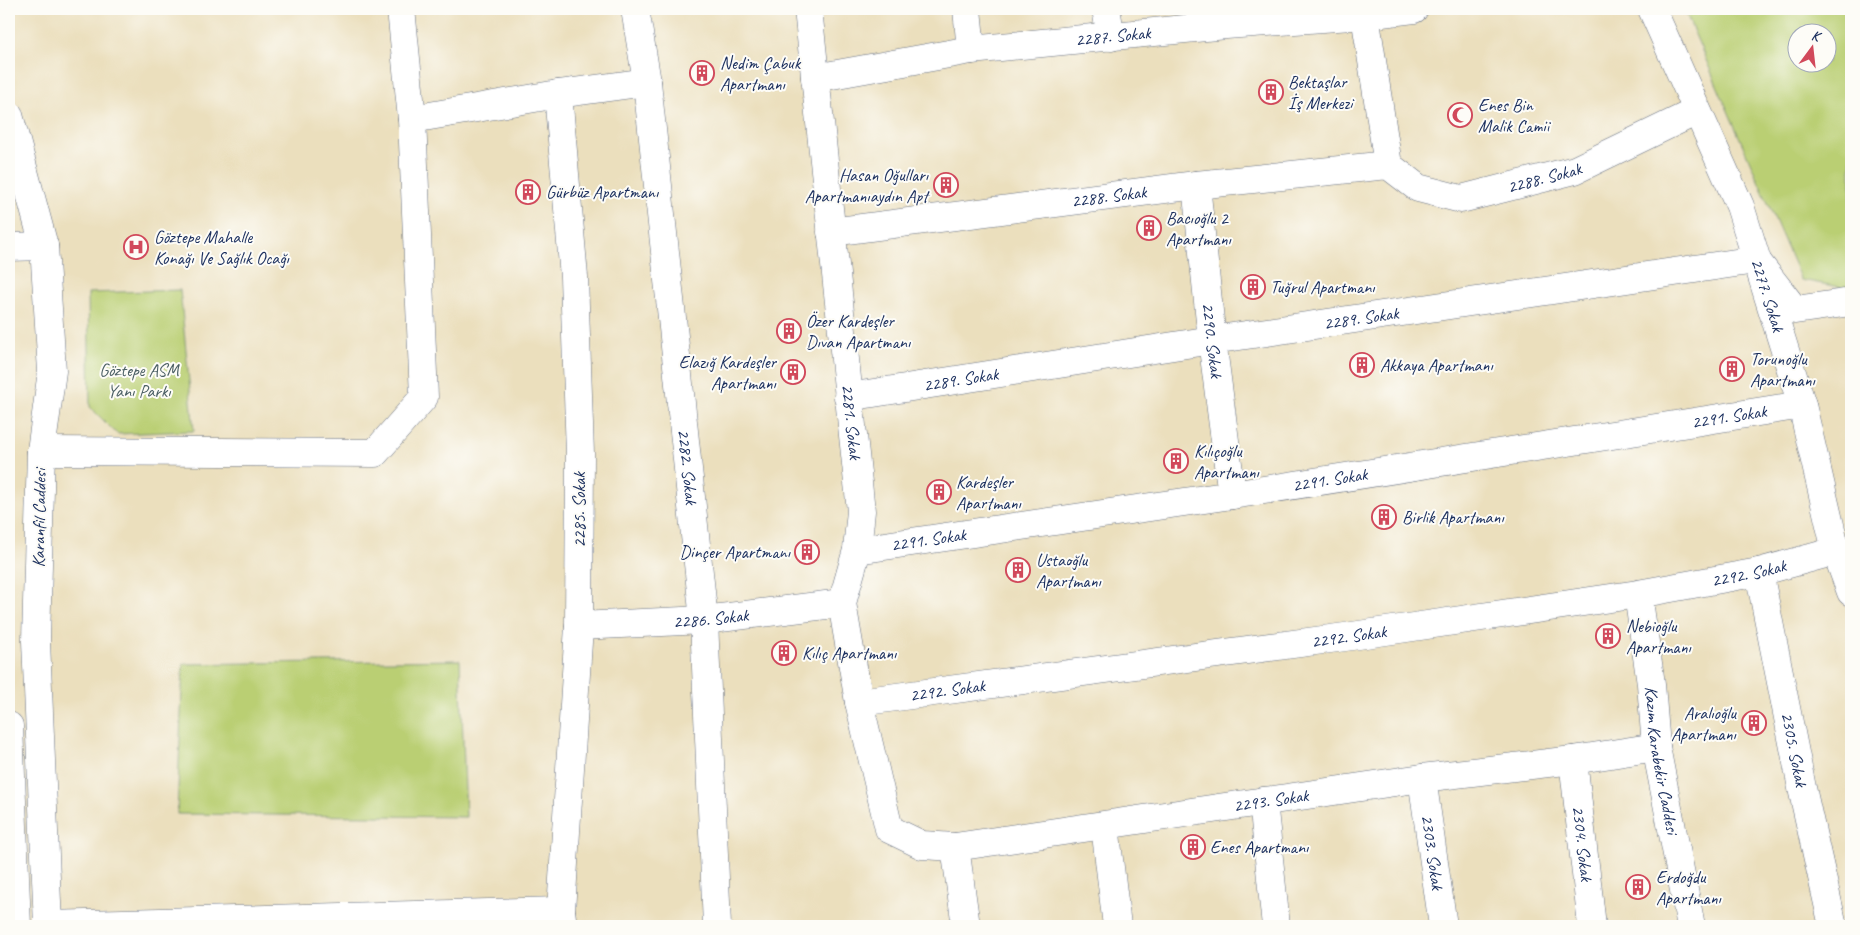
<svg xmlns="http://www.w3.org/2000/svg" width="1860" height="935" viewBox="0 0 1860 935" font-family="Caveat,sans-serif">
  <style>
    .green { fill: #bacf73; stroke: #6a7f68; fill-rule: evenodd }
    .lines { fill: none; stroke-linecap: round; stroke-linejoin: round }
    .minor-casing { stroke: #646d7f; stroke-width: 29 }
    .minor { stroke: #fff; stroke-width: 28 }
    .labels { text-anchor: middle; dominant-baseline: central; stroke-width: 4; stroke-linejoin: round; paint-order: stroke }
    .street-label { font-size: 18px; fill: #1b2f5e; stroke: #fdfcf7 }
    .poi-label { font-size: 18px; fill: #1b2f5e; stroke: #fdfcf7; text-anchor: start }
    .park-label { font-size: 18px; fill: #4b5f64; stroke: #fdfcf7 }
  </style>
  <rect width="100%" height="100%" fill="#fdfcf7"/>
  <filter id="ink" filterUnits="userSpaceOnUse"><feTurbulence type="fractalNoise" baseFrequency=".02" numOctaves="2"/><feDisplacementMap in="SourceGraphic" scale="10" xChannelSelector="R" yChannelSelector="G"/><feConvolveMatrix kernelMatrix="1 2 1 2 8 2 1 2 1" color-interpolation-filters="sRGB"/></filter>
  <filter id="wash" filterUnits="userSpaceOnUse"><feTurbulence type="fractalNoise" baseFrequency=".0096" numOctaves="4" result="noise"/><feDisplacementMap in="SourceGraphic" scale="20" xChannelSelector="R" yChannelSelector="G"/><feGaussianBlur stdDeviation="1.12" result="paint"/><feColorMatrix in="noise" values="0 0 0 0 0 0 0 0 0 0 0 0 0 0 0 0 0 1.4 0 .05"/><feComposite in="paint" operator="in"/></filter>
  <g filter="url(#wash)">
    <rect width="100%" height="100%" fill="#ebdfbd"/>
    <g class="green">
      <path d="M1684,9H1851V289L1801,280ZM1798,32H1828V62H1798Z"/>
      <polygon points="180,290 194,431 117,434 90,407 88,293"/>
      <polygon points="460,660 466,817 177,814 183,664"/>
    </g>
  </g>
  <g filter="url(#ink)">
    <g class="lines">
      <defs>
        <g id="minor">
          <path id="s1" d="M635,9L647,82L704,620L717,926"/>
          <path id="s2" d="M808,9L861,511L857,550L842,603L859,702L889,829L922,845L955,847L1422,778L1573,760L1656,747"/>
          <polyline points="967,9 971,50"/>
          <polyline points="1106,9 1111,37"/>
          <path id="s3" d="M1652,9L1740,206L1802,405L1836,551L1851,592"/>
          <polyline points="1365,15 1388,165"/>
          <path id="s4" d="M815,78L971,50L1226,25L1365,15L1414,9"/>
          <polyline points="558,94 574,277 580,454 579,626 561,911 563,926"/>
          <polyline points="9,115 44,246 52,371 41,451 36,641 48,926"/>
          <polyline points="412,119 558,94 647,82"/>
          <path id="s5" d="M1196,185L1212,340L1232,495"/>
          <path id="s6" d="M831,232L1196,185L1388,165L1418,188L1461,199L1575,170L1697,111"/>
          <polyline points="9,247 44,246"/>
          <path id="s7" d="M848,397L1212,340L1756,260L1795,310L1851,302"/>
          <polyline points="41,451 375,453 424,397 412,119 401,9"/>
          <path id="s8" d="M857,550L1232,495L1802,405"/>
          <path id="s9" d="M1759,572L1802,788L1833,926"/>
          <path id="s10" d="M1638,594L1651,684L1656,747L1691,926"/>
          <path id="s11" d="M579,626L704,620L842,603"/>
          <path id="s12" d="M859,702L1345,637L1638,594L1759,572L1836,551"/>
          <polyline points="9,726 17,926"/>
          <path id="s13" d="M1573,760L1592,926"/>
          <path id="s14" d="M1422,778L1443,926"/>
          <polyline points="1263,801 1276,926"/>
          <polyline points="1105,826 1117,926"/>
          <polyline points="955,847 966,926"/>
          <polyline points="48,925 561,911"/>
        </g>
      </defs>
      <use href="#minor" class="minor-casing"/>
      <use href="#minor" class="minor"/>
    </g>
  </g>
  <defs>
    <symbol id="building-ring" viewBox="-11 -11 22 22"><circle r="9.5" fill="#fdfcf7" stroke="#d1495b" stroke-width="1.5"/><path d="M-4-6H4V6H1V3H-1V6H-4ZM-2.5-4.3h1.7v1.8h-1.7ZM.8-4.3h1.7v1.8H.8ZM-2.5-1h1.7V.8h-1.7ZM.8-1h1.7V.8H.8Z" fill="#d1495b"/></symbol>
    <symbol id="mosque-ring" viewBox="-11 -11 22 22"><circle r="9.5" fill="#fdfcf7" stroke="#d1495b" stroke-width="1.5"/><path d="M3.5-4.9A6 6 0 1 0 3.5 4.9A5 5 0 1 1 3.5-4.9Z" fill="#d1495b"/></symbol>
    <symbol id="hospital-ring" viewBox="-11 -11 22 22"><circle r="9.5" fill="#fdfcf7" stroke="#d1495b" stroke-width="1.5"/><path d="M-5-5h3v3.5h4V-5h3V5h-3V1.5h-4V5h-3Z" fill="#d1495b"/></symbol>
  </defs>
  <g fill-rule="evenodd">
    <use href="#building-ring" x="688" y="59" width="28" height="28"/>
    <use href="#building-ring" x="1257" y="78" width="28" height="28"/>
    <use href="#mosque-ring" x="1446" y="101" width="28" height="28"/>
    <use href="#building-ring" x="932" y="171" width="28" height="28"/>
    <use href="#building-ring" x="514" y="178" width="28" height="28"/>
    <use href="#building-ring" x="1135" y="214" width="28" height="28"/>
    <use href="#hospital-ring" x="122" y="233" width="28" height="28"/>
    <use href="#building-ring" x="1239" y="273" width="28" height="28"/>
    <use href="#building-ring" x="775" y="317" width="28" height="28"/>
    <use href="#building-ring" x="1348" y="351" width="28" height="28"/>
    <use href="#building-ring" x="1718" y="355" width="28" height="28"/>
    <use href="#building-ring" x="779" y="358" width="28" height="28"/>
    <use href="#building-ring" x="1162" y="447" width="28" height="28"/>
    <use href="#building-ring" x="925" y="478" width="28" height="28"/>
    <use href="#building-ring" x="1370" y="503" width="28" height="28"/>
    <use href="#building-ring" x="793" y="538" width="28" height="28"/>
    <use href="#building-ring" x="1004" y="556" width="28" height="28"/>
    <use href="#building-ring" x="1594" y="622" width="28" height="28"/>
    <use href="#building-ring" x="770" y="639" width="28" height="28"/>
    <use href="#building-ring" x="1740" y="709" width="28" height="28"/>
    <use href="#building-ring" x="1179" y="833" width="28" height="28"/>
    <use href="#building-ring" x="1624" y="873" width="28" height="28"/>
  </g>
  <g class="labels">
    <g class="street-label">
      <text stroke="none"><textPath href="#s4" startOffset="301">2287. Sokak</textPath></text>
      <text stroke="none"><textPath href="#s6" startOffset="729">2288. Sokak</textPath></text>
      <text stroke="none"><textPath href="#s6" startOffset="280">2288. Sokak</textPath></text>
      <text stroke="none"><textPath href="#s3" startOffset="309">2277. Sokak</textPath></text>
      <text stroke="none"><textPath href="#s7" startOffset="519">2289. Sokak</textPath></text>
      <text stroke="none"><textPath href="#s5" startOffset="156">2290. Sokak</textPath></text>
      <text stroke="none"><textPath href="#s7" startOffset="114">2289. Sokak</textPath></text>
      <text stroke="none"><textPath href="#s8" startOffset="882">2291. Sokak</textPath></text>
      <text stroke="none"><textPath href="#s2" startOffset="415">2281. Sokak</textPath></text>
      <text stroke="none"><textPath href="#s1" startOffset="461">2282. Sokak</textPath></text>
      <text stroke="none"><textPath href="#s8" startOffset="478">2291. Sokak</textPath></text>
      <text transform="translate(579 510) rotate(-90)">2285. Sokak</text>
      <text transform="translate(39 518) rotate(-89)">Karanfil Caddesi</text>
      <text stroke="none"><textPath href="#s8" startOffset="72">2291. Sokak</textPath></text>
      <text stroke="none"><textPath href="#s12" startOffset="899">2292. Sokak</textPath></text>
      <text stroke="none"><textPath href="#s11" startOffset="132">2286. Sokak</textPath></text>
      <text stroke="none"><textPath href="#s12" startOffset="494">2292. Sokak</textPath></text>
      <text stroke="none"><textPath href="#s12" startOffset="89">2292. Sokak</textPath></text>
      <text stroke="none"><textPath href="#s9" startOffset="181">2305. Sokak</textPath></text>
      <text stroke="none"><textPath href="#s10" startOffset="168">Kazım Karabekir Caddesi</textPath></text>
      <text stroke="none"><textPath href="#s2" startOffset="1219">2293. Sokak</textPath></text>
      <text stroke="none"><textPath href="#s13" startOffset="84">2304. Sokak</textPath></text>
      <text stroke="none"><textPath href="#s14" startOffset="75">2303. Sokak</textPath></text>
    </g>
    <g class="poi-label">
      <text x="720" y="63">Nedim Çabuk<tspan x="720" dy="21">Apartmanı</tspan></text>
      <text x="1288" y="82">Bektaşlar<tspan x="1288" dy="21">İş Merkezi</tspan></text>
      <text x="1478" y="105">Enes Bin<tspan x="1478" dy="21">Malik Camii</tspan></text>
      <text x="928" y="175" text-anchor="end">Hasan Oğulları<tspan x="928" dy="21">Apartmanıaydın Apt</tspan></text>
      <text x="546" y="192">Gürbüz Apartmanı</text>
      <text x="1166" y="218">Bacıoğlu 2<tspan x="1166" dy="21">Apartmanı</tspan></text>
      <text x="154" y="237">Göztepe Mahalle<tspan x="154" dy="21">Konağı Ve Sağlık Ocağı</tspan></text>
      <text x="1270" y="287">Tuğrul Apartmanı</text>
      <text x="806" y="321">Özer Kardeşler<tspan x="806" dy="21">Dıvan Apartmanı</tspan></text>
      <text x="1750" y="359">Torunoğlu<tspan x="1750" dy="21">Apartmanı</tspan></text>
      <text x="776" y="362" text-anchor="end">Elazığ Kardeşler<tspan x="776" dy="21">Apartmanı</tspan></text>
      <text x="1380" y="365">Akkaya Apartmanı</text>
      <text x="1194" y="451">Kılıçoğlu<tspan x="1194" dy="21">Apartmanı</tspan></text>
      <text x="956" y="482">Kardeşler<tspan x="956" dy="21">Apartmanı</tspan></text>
      <text x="1402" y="517">Birlik Apartmanı</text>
      <text x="790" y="552" text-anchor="end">Dinçer Apartmanı</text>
      <text x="1036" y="560">Ustaoğlu<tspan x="1036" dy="21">Apartmanı</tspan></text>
      <text x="1626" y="626">Nebioğlu<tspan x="1626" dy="21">Apartmanı</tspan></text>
      <text x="802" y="653">Kılıç Apartmanı</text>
      <text x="1736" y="713" text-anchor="end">Aralıoğlu<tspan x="1736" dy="21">Apartmanı</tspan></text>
      <text x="1210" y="847">Enes Apartmanı</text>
      <text x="1656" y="877">Erdoğdu<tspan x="1656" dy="21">Apartmanı</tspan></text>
    </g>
    <g class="park-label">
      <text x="139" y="370">Göztepe ASM<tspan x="139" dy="21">Yanı Parkı</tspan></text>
    </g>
  </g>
  <rect width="1860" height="935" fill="none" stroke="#fdfcf7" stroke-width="30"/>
  <g transform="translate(1812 48) rotate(15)"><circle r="24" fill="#fdfcf7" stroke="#a3aaba"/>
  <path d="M0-4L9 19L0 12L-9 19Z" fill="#d1495b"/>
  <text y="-8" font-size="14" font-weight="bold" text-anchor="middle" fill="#1b2f5e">K</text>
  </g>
</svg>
